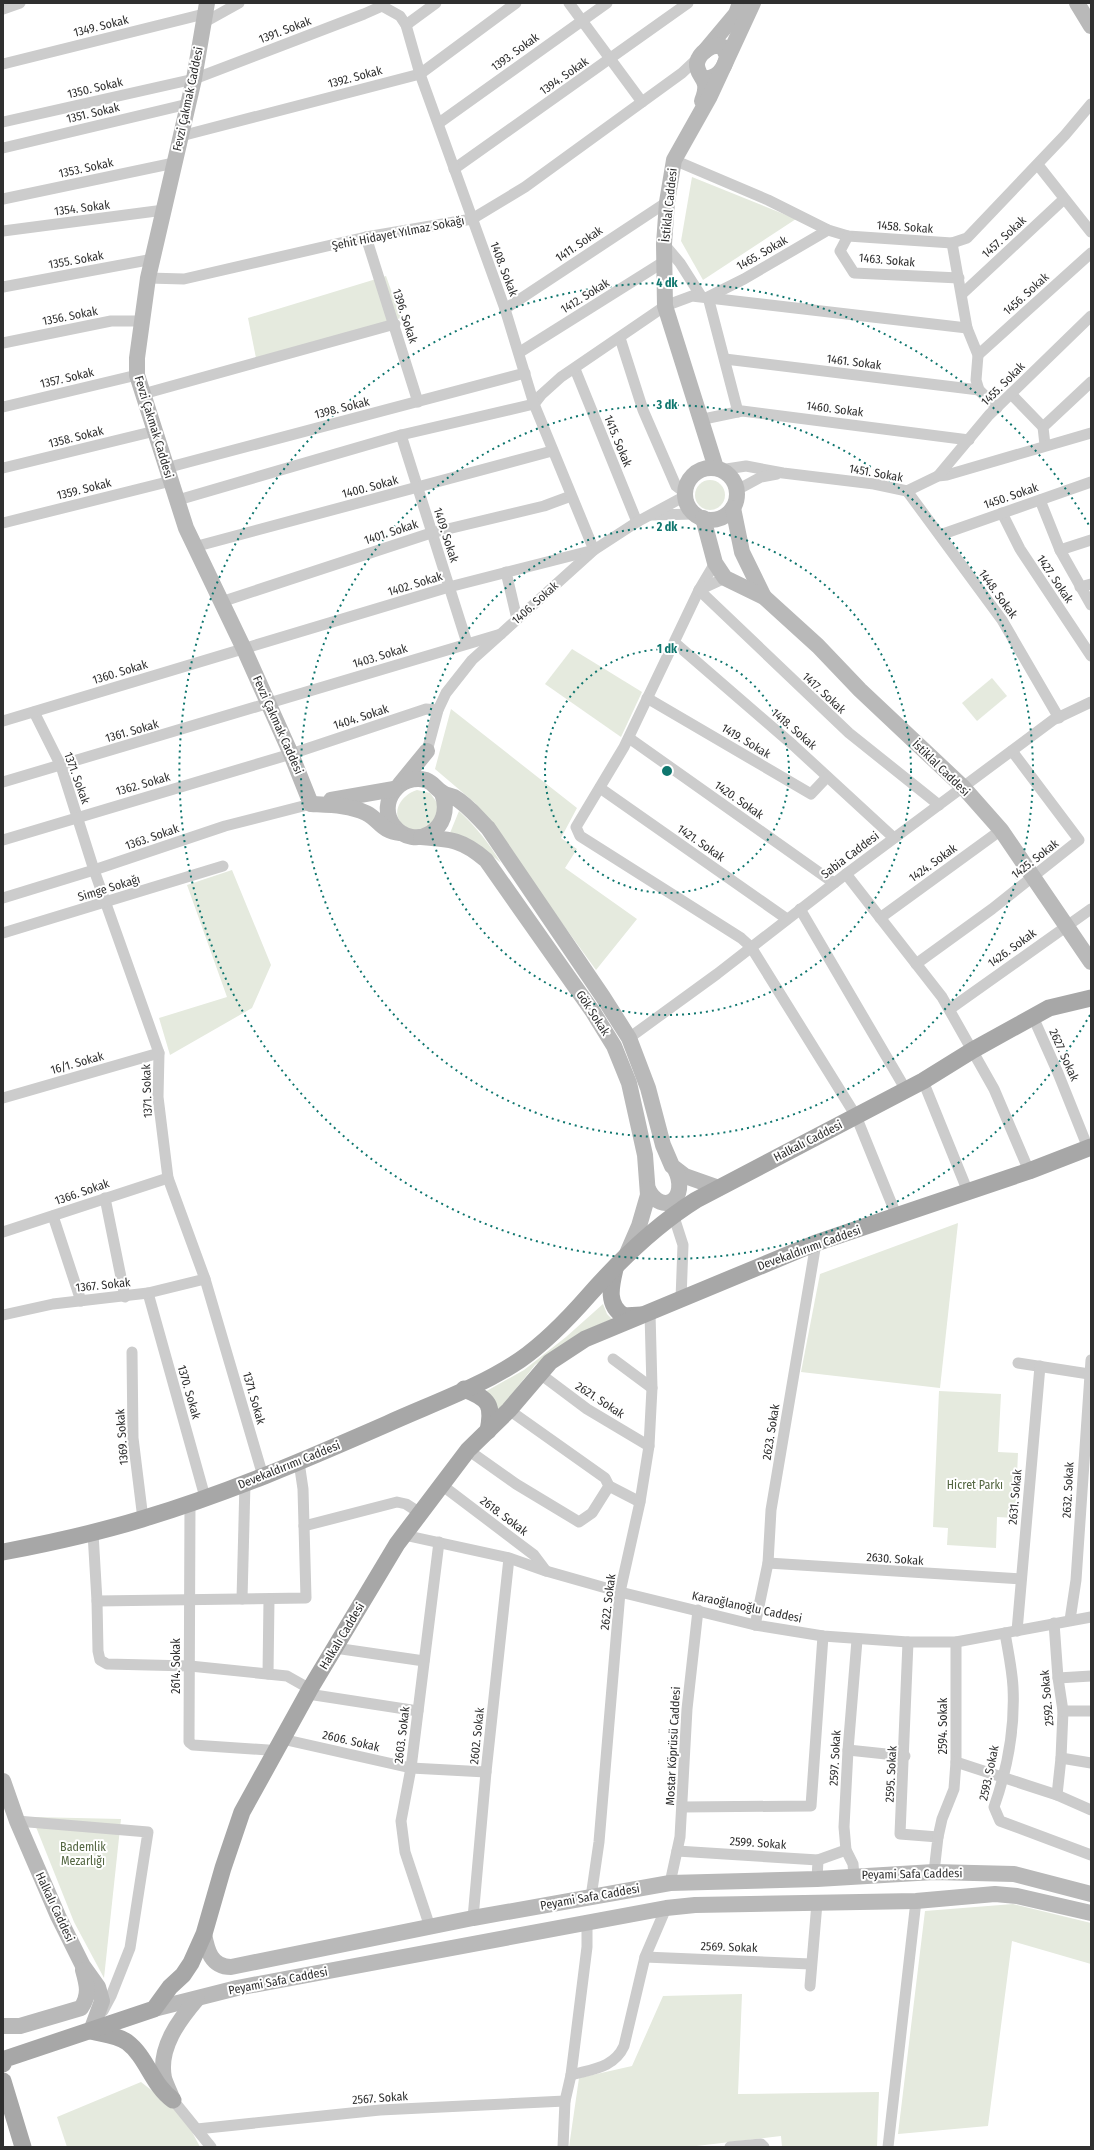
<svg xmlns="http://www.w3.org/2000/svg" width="1094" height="2150" viewBox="0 0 1094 2150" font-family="'Fira Sans Condensed',sans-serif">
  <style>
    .green { fill: #e5eade }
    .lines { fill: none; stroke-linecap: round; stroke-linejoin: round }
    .street { stroke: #ccc; stroke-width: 11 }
    .secondary { stroke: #b9b9b9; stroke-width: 16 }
    .primary { stroke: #a7a7a7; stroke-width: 17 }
    .ring { fill: none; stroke: #0f766e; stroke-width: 2; stroke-dasharray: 2 4 }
    .labels { text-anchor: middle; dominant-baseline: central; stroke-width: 4; stroke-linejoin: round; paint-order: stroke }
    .street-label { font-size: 12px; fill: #2f2f2f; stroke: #fff }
    .park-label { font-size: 12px; fill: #536641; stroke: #fff }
    .centre { fill: #0f766e; stroke: #fff; stroke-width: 2 }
    .ring-label { font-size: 12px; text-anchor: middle; font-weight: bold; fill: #0f766e; stroke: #fff; stroke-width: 4; stroke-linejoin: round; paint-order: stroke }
  </style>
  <rect width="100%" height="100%" fill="#fff"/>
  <g class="green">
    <polygon points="692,177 796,219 703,280 681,241"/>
    <polygon points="386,276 401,318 256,358 248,318"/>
    <circle cx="710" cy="495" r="15"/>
    <polygon points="572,649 642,692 621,737 545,684"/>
    <polygon points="992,678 1007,696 977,721 962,703"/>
    <polygon points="451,709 577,808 561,838 577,849 565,868 637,919 596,970 475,803 435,769"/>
    <path d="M417,790L430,793L438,804L435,824L417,832C413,830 408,829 405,826C388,814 402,794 417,790Z"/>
    <path d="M459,811C476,827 489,843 501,863L479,845L450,833Z"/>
    <polygon points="232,870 271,965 252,1008 170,1055 159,1018 227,997 187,885"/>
    <polygon points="958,1223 940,1388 801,1372 820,1274"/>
    <polygon points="603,1304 607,1314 612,1319 579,1333 535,1365 499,1410 483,1393 524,1370 566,1337"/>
    <polygon points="939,1391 1001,1394 998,1452 1018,1453 1015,1518 997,1517 996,1548 947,1545 948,1528 933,1527"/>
    <polygon points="32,1817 121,1819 104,1978 74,1922"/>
    <polygon points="1013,1904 1091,1923 1091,1964 1012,1941 988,2126 898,2134 925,1911"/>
    <polygon points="742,1994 738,2094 879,2092 877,2147 782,2147 781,2136 688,2147 569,2147 579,2078 632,2066 663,1996"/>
    <polygon points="141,2082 183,2115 200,2147 67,2147 57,2117"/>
  </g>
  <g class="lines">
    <g class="street">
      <polyline points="569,3 642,102"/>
      <polyline points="3,9 20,3"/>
      <polyline points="203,23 239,3"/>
      <polyline points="406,25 436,3"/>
      <polyline points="3,64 204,14"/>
      <polyline points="3,122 194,79 364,14 382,6 380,3"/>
      <polyline points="439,123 607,3"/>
      <polyline points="181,136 420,74 516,3"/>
      <polyline points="3,148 188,104"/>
      <polyline points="674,160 768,200 828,230 848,236 952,243 967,238 1065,135 1091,104"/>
      <polyline points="1038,165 1091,232"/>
      <polyline points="454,169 688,3"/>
      <polyline points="3,199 174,163"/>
      <polyline points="3,231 164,210"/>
      <polyline points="848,236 840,251 854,273 959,278"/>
      <polyline points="366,237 418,402"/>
      <polyline points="952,243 967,328 978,355 976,380 979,390 997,408"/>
      <polyline points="664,244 680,263 701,296"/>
      <polyline points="148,278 184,279 366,237 472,219 525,187 682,73 699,57"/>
      <polyline points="3,287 153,259"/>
      <polyline points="962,294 1064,199"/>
      <polyline points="505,309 667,202"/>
      <polyline points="620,338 643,410 676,486 685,493"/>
      <polyline points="3,343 111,321 142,321"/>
      <polyline points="520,352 665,261"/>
      <polyline points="978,355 1091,253"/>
      <polyline points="725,359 979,390"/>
      <polyline points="575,369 637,522"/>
      <polyline points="143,394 395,324"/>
      <polyline points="1011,394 1043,427"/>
      <polyline points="3,407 137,375"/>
      <polyline points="738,412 708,297 744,279 828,230"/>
      <polyline points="699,420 742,411 969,440"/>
      <polyline points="401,435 467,643"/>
      <polyline points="1045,445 1043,427 1091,382"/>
      <polyline points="3,468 155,431"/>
      <polyline points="166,468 525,373"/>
      <polyline points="720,470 746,466 783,473 874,484 907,491 938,476 947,475 1091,433"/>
      <polyline points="938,476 989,415 1091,316"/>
      <polyline points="737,490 761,477 777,474"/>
      <polyline points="907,491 1002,620 1059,718"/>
      <polyline points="178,500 401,435 534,404 541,395 561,377 665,306 692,296 967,328"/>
      <polyline points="1040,500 1060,550 1091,605"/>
      <polyline points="1002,513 1020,549 1091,656"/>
      <polyline points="652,515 695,514"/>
      <polyline points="3,523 171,481"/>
      <polyline points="940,535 1091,482"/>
      <polyline points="194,547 552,451"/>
      <polyline points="1060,550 1091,540"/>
      <polyline points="715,563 699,590 624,747 576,827 580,836 741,938 751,947 856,1116 897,1217"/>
      <polyline points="506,572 517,619"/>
      <polyline points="1080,587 1091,584"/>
      <polyline points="699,590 849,733 939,805"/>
      <polyline points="699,590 725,578"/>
      <polyline points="221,602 431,533 544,506 571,496"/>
      <polyline points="675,643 793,745 894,838"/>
      <polyline points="647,698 811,794 827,777"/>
      <polyline points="34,712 61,766 94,870 159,1053 158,1097 168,1178 205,1279 263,1476"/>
      <polyline points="3,721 449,587 594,550 534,404 505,309 420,74 406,25 400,16 382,6"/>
      <polyline points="629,738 834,883"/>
      <polyline points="427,751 438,710 446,693 472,660 594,550 637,522 685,496"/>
      <polyline points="3,782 501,634"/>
      <polyline points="600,788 787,919"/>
      <polyline points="3,840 291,754 426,709 438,710"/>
      <polyline points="846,874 942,997 994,1089 1029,1171"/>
      <polyline points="3,898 94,870 225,826 311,804"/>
      <polyline points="800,909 906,1090"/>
      <polyline points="880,918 1001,830"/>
      <polyline points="3,933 223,866"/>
      <polyline points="916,964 992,909 1079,840 1012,751"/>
      <polyline points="950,1009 1091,909"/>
      <polyline points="1033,1017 1058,1073 1088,1148"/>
      <polyline points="629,1038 717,974 846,874 1053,720 1091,702"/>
      <polyline points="923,1081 968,1192"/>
      <polyline points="3,1098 159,1053"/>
      <polyline points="105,1198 125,1297"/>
      <polyline points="673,1214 683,1245 681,1299"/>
      <polyline points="53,1216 81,1301"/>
      <polyline points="3,1232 168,1178"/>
      <polyline points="148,1293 205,1497"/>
      <polyline points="3,1315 53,1304 148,1293 205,1279"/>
      <polyline points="132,1352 133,1438 143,1519"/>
      <polyline points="613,1359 652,1388"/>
      <polyline points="1018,1363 1089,1374"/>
      <polyline points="539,1373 587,1409 649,1446"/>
      <polyline points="468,1450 516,1484 579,1522 592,1513 609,1486 605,1478 509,1410"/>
      <polyline points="443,1486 534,1555 546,1571"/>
      <polyline points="609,1486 640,1502"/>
      <polyline points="190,1503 189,1742 193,1745 268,1750 274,1754"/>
      <polyline points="304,1526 397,1502 406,1504 420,1513"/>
      <polyline points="93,1533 97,1601 98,1651 100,1660 107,1664 190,1666 287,1676 310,1689"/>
      <polyline points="404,1535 509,1558 546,1571 620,1592 755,1625 823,1636 908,1642 956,1642 1091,1617"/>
      <polyline points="768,1563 1021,1579"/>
      <polyline points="242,1599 245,1483"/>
      <polyline points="97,1601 306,1598 303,1489 299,1462"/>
      <polyline points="1070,1620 1076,1580 1091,1360"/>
      <polyline points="1054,1623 1058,1678 1063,1711 1061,1758 1057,1795"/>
      <polyline points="755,1625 768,1563 771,1510 816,1243"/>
      <polyline points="1017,1631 1040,1366"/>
      <path d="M1005,1633C1008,1651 1012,1669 1013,1687C1015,1727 1007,1770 994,1807L1000,1821L1091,1855"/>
      <polyline points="908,1642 900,1834 938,1837 934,1872"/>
      <polyline points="956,1642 956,1762 1057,1795 1091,1810"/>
      <polyline points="335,1648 424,1661"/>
      <polyline points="268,1674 269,1599"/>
      <polyline points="1058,1678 1091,1676"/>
      <polyline points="308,1694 418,1711"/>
      <polyline points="1063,1711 1091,1711"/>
      <polyline points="282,1739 411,1768 486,1772"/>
      <polyline points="848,1750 905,1756"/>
      <polyline points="1061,1758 1091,1763"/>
      <polyline points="683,1807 811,1806 823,1636"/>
      <polyline points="17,1821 148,1832 130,1948 111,1996 103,2011"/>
      <polyline points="938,1837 942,1819 954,1789 956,1762"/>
      <polyline points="677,1851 818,1860 817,1879"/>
      <polyline points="818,1860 846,1850"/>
      <polyline points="854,1876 853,1864 846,1850 844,1827 848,1750 857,1640"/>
      <polyline points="670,1883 680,1837 687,1709 698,1610"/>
      <polyline points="591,1897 599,1842 620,1592 640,1502 649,1446 652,1388 650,1313"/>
      <polyline points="473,1918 486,1772 509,1558"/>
      <polyline points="430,1927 405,1852 401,1821 411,1768 439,1542"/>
      <polyline points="645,1957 811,1964"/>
      <polyline points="810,1986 817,1903"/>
      <path d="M571,2075C592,2069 614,2068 624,2046L645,1957L666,1908"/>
      <polyline points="173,2100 211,2147"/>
      <polyline points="197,2129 380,2110 565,2101"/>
      <polyline points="563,2147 565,2101 571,2075 587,1947 587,1923"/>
      <polyline points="730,2147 761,2144 764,2147"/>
      <polyline points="888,2147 916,1901"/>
    </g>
    <g class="secondary">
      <polyline points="207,3 194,79 148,278 137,358 137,375 186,528 244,649 291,754 311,804"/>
      <polyline points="1077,3 1091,26"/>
      <polyline points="705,51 736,14 740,3"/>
      <path d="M702,101C712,77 696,79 697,63C699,53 713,42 723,47L727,56C725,68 717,80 703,78"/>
      <polyline points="716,468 665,306 664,244 667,202 674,160 710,96 753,3"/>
      <circle cx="711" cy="494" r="26"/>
      <polyline points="733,508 742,552 764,597"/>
      <polyline points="703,518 715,563 725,578 764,597 818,646 860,690 963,787 1001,830 1091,962"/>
      <polyline points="400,784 427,751"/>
      <path d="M442,793C456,829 414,853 393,825C377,802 400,773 426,780C434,783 436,789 443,793C446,795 450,796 454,797C468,805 477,817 488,828L603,997L629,1038L648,1088L663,1145L672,1166L685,1176L719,1188"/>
      <polyline points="331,800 394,789"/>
      <path d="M311,804C330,805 349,805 366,813C380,820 381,831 400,833"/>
      <path d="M421,837C451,839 463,840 486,860L593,1012L614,1046L629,1083L645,1155L648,1195L639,1226L626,1256"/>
      <path d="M648,1189C662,1217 690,1199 675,1169"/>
      <polyline points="3,1781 17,1821 58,1916 83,1966 98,1987 102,2001 91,2031"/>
      <path d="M204,1934C207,1950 211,1967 231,1967L473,1918L670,1883L817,1879L934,1872L1014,1874L1091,1894"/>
      <polyline points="154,2009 237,1988 666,1908 695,1905 916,1901 995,1894 1017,1896 1091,1913"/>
      <path d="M3,2026H20L81,2008C90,1995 87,1984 83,1970"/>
      <path d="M172,2098C170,2092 166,2085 164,2078C158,2048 179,2020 197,1999"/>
    </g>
    <g class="primary">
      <path d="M615,1269C611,1286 606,1305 624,1316L641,1315"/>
      <path d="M464,1389C490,1399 493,1405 488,1431"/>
      <path d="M3,1552C50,1543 96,1533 142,1519C226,1494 307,1459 387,1424C431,1404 480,1387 520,1360C546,1342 568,1319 589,1295C620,1260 656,1225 696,1200L923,1081L973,1050L1049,1008L1091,998"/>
      <path d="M91,2031C103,2034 117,2035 127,2042C147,2057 152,2085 173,2100"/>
      <polyline points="3,2064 5,2059 154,2009 170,1987 183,1975 191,1963 204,1934 223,1868 242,1812 310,1689 397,1544 468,1450 509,1410 550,1362 585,1339 816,1243 1029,1171 1091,1147"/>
      <polyline points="3,2081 23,2147"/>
    </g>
  </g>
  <g class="ring">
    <circle cx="667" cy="771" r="122"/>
    <circle cx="667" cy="771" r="244"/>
    <circle cx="667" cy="771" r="366"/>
    <path d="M1090 1015A488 488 0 1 1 1090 527"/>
  </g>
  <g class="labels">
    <g class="street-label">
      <text transform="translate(101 26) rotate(-14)">1349. Sokak</text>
      <text transform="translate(285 30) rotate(-21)">1391. Sokak</text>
      <text transform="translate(515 52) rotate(-36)">1393. Sokak</text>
      <text transform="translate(564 76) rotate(-35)">1394. Sokak</text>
      <text transform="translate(355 77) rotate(-15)">1392. Sokak</text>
      <text transform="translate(95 88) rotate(-13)">1350. Sokak</text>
      <text transform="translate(188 99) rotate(-78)">Fevzi Çakmak Caddesi</text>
      <text transform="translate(93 113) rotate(-13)">1351. Sokak</text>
      <text transform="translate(86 168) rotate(-12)">1353. Sokak</text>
      <text transform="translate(669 205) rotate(-84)">İstiklal Caddesi</text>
      <text transform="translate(82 208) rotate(-7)">1354. Sokak</text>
      <text transform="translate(905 227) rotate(4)">1458. Sokak</text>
      <text transform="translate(398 233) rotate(-11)">Şehit Hidayet Yılmaz Sokağı</text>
      <text transform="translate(1004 237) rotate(-43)">1457. Sokak</text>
      <text transform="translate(579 244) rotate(-34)">1411. Sokak</text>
      <text transform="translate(762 253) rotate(-30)">1465. Sokak</text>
      <text transform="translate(76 260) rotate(-10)">1355. Sokak</text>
      <text transform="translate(887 260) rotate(5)">1463. Sokak</text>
      <text transform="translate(504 269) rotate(69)">1408. Sokak</text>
      <text transform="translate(1026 294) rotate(-42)">1456. Sokak</text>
      <text transform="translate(585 296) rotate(-32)">1412. Sokak</text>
      <text transform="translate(70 316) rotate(-11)">1356. Sokak</text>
      <text transform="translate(405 316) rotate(72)">1396. Sokak</text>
      <text transform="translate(854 362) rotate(7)">1461. Sokak</text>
      <text transform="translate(67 378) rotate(-13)">1357. Sokak</text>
      <text transform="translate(1003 384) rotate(-45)">1455. Sokak</text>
      <text transform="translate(342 408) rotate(-14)">1398. Sokak</text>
      <text transform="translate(835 409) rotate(7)">1460. Sokak</text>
      <text transform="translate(154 427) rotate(73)">Fevzi Çakmak Caddesi</text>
      <text transform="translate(76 437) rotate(-14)">1358. Sokak</text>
      <text transform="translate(618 441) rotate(68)">1415. Sokak</text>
      <text transform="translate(876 473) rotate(10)">1451. Sokak</text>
      <text transform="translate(370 487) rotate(-15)">1400. Sokak</text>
      <text transform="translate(84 489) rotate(-14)">1359. Sokak</text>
      <text transform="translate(1011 496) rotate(-19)">1450. Sokak</text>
      <text transform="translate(391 532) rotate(-18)">1401. Sokak</text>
      <text transform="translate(446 535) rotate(72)">1409. Sokak</text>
      <text transform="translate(1055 579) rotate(56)">1427. Sokak</text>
      <text transform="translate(415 584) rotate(-17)">1402. Sokak</text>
      <text transform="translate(998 594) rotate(54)">1448. Sokak</text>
      <text transform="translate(535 603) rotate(-42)">1406. Sokak</text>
      <text transform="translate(380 656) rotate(-17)">1403. Sokak</text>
      <text transform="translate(120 672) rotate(-17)">1360. Sokak</text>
      <text transform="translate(824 693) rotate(43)">1417. Sokak</text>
      <text transform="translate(361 717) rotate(-18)">1404. Sokak</text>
      <text transform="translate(278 725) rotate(66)">Fevzi Çakmak Caddesi</text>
      <text transform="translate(794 729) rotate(41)">1418. Sokak</text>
      <text transform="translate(132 731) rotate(-16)">1361. Sokak</text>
      <text transform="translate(746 741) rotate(31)">1419. Sokak</text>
      <text transform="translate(941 768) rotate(44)">İstiklal Caddesi</text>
      <text transform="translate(77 778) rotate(70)">1371. Sokak</text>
      <text transform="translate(143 784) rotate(-16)">1362. Sokak</text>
      <text transform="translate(739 800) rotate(35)">1420. Sokak</text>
      <text transform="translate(152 837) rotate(-19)">1363. Sokak</text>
      <text transform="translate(701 843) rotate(35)">1421. Sokak</text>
      <text transform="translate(850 855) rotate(-37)">Sabia Caddesi</text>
      <text transform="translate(1035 859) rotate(-38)">1425. Sokak</text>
      <text transform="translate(933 863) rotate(-36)">1424. Sokak</text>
      <text transform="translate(109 888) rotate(-17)">Simge Sokağı</text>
      <text transform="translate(1012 948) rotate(-36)">1426. Sokak</text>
      <text transform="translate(593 1013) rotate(57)">Gök Sokak</text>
      <text transform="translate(1064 1055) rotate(66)">2627. Sokak</text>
      <text transform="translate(77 1063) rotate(-16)">16/1. Sokak</text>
      <text transform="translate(147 1091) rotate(-92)">1371. Sokak</text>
      <text transform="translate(808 1141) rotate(-27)">Halkalı Caddesi</text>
      <text transform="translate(82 1192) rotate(-19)">1366. Sokak</text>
      <text transform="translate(809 1248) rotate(-20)">Devekaldırımı Caddesi</text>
      <text transform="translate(103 1285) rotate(-6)">1367. Sokak</text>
      <text transform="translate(189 1392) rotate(74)">1370. Sokak</text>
      <text transform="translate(254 1398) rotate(74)">1371. Sokak</text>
      <text transform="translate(600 1400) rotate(33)">2621. Sokak</text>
      <text transform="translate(771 1432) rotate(-81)">2623. Sokak</text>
      <text transform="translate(122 1437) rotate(-94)">1369. Sokak</text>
      <text transform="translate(289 1465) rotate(-22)">Devekaldırımı Caddesi</text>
      <text transform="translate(1068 1490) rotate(-87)">2632. Sokak</text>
      <text transform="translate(1015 1497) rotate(-85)">2631. Sokak</text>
      <text transform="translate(504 1516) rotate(37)">2618. Sokak</text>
      <text transform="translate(895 1559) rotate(4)">2630. Sokak</text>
      <text transform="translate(608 1602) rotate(-83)">2622. Sokak</text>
      <text transform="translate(747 1607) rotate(12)">Karaoğlanoğlu Caddesi</text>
      <text transform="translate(342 1636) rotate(-59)">Halkalı Caddesi</text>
      <text transform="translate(176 1666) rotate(-90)">2614. Sokak</text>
      <text transform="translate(1047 1698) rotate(-95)">2592. Sokak</text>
      <text transform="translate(943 1726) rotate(-90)">2594. Sokak</text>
      <text transform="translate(402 1735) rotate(-83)">2603. Sokak</text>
      <text transform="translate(477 1736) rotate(-84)">2602. Sokak</text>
      <text transform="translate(351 1741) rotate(13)">2606. Sokak</text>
      <text transform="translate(673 1746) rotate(-87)">Mostar Köprüsü Caddesi</text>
      <text transform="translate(835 1758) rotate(-87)">2597. Sokak</text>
      <text transform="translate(989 1773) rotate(-78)">2593. Sokak</text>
      <text transform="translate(891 1774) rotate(-87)">2595. Sokak</text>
      <text transform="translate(758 1843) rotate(4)">2599. Sokak</text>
      <text transform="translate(912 1874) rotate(-1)">Peyami Safa Caddesi</text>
      <text transform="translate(590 1897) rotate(-10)">Peyami Safa Caddesi</text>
      <text transform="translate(55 1907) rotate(65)">Halkalı Caddesi</text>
      <text transform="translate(729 1947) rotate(2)">2569. Sokak</text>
      <text transform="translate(278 1981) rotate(-11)">Peyami Safa Caddesi</text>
      <text transform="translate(380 2098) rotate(-4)">2567. Sokak</text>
    </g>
    <g class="park-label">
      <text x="975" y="1485">Hicret Parkı</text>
      <text x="83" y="1847">Bademlik<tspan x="83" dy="14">Mezarlığı</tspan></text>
    </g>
  </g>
  <circle cx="667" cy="771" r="6" class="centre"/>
  <g class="ring-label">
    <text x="667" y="287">4 dk</text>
    <text x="667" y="409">3 dk</text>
    <text x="667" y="531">2 dk</text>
    <text x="667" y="653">1 dk</text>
  </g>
  <rect width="1094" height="2150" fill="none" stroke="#2f2f2f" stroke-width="8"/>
</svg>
